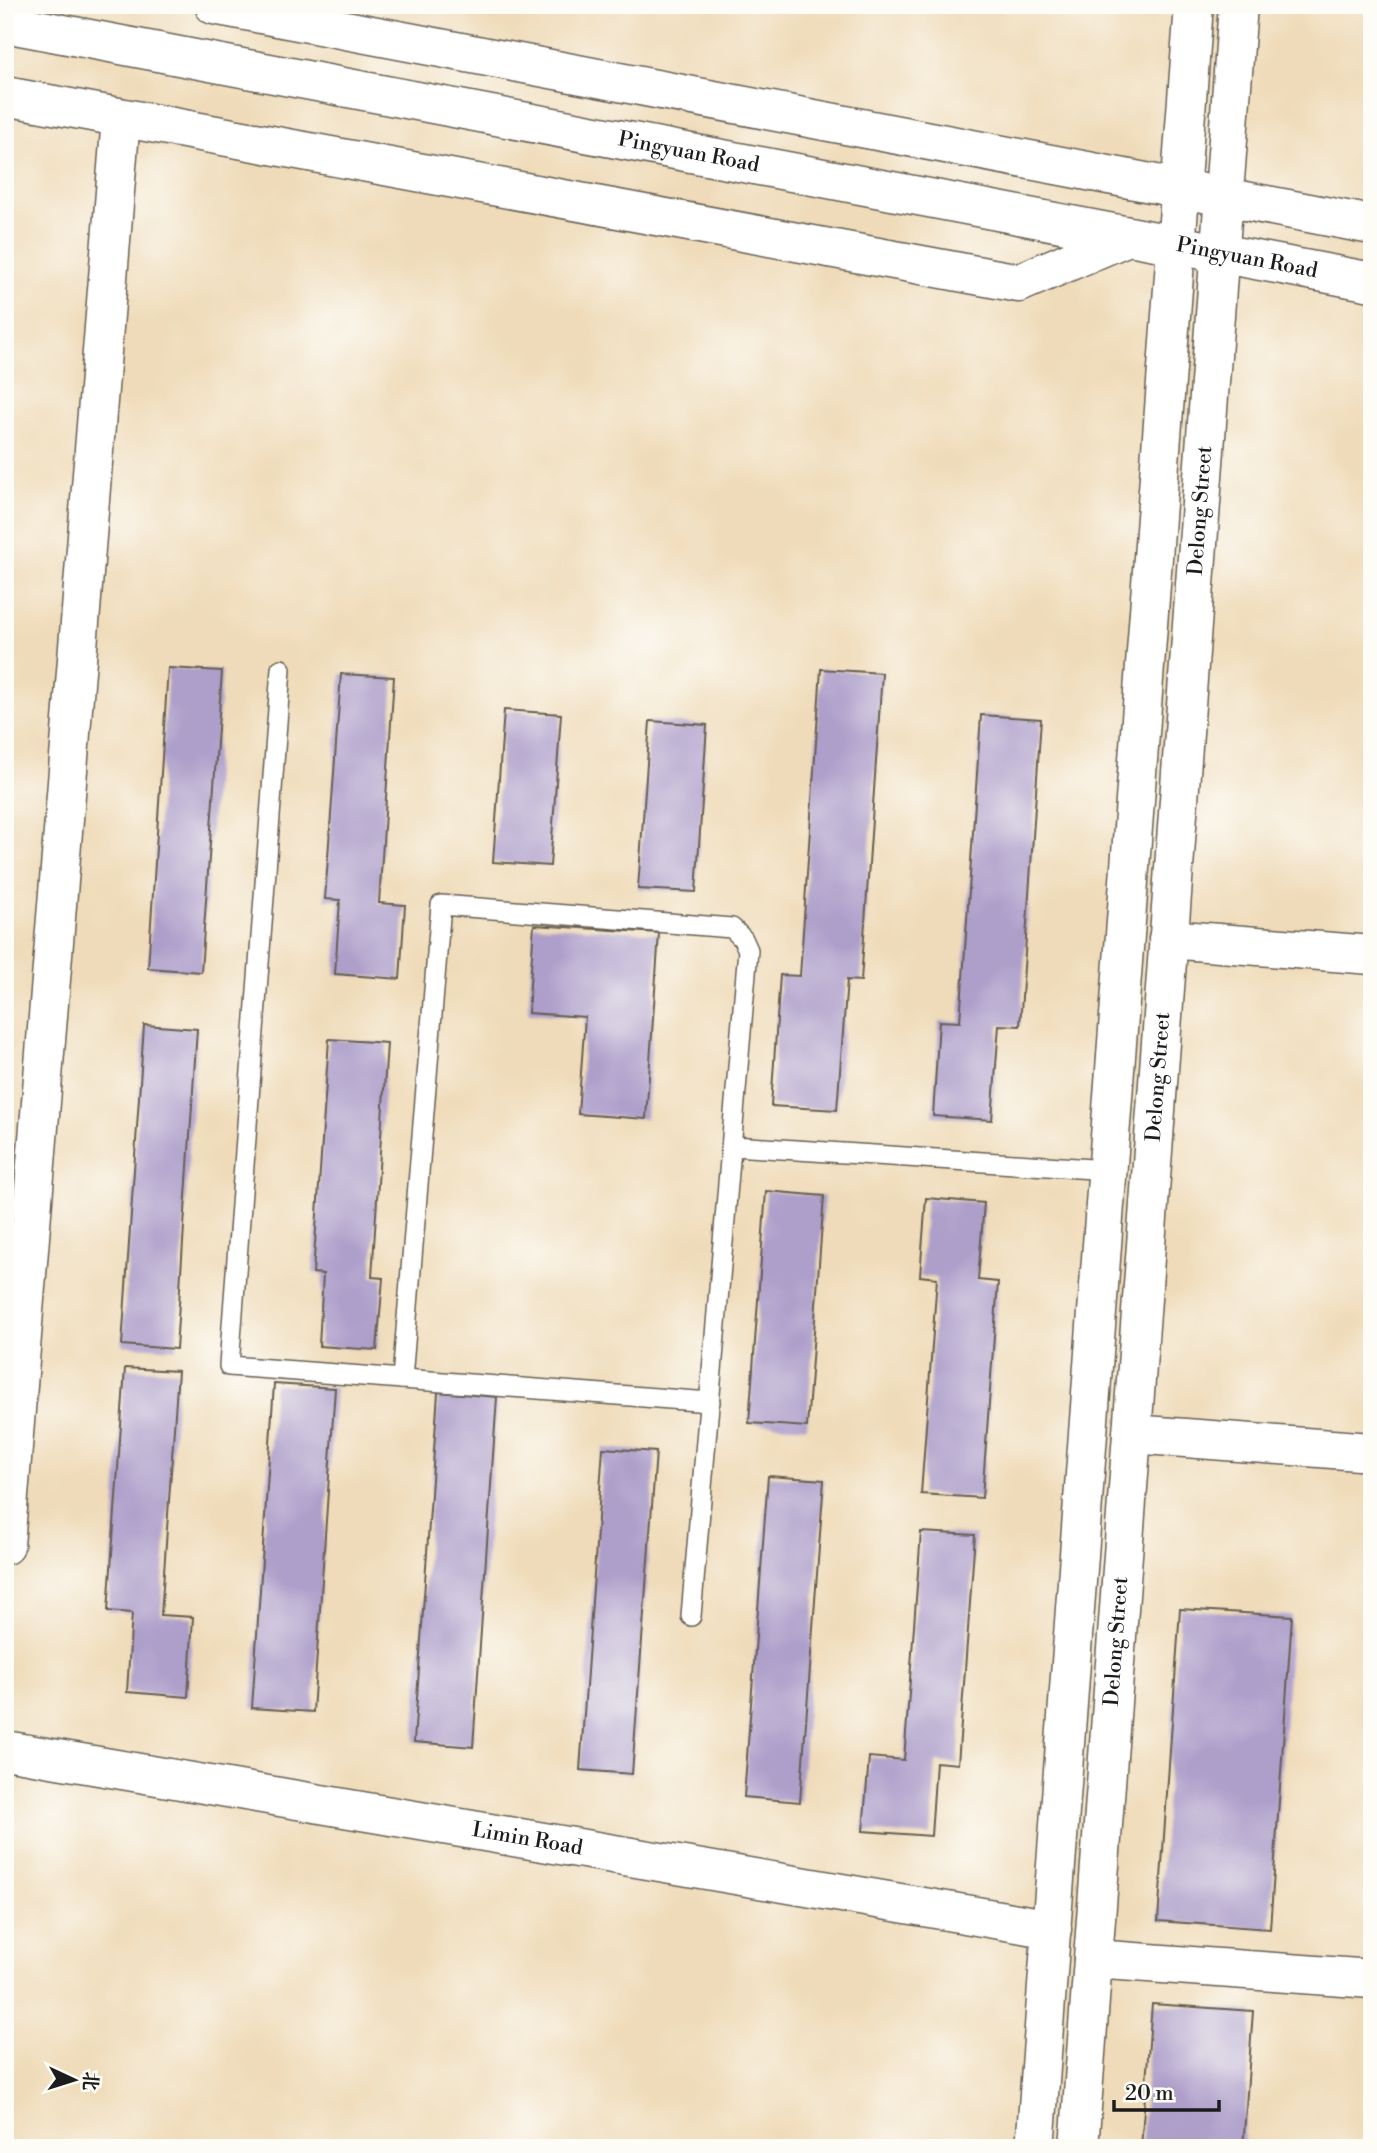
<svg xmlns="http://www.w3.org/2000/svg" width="1377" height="2153" viewBox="0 0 1377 2153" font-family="'Libre Bodoni','Noto Serif SC',serif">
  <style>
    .building { fill: #ad9fca }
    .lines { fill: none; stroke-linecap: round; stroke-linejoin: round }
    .lane-casing { stroke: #665f53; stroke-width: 22 }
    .street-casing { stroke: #665f53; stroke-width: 41 }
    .secondary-casing { stroke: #665f53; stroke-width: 41 }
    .lane { stroke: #fff; stroke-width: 19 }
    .street { stroke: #fff; stroke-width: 38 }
    .secondary { stroke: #fff; stroke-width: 38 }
    .labels { text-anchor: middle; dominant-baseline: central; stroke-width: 5; stroke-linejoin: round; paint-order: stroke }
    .street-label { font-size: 21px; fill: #1c1c1c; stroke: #fdfcf7 }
  </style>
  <rect width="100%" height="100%" fill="#fdfcf7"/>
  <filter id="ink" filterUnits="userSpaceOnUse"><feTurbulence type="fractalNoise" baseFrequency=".0143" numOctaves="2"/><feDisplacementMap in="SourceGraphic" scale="14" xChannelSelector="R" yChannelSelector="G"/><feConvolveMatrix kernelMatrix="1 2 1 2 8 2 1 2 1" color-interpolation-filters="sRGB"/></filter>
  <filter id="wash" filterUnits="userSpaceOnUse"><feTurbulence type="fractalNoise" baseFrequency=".00686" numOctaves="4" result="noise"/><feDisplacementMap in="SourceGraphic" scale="28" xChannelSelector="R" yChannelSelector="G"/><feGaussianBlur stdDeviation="1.57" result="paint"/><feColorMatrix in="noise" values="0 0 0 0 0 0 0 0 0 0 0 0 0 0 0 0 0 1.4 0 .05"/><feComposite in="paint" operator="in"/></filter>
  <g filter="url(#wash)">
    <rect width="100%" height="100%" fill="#efdbb9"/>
    <g id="blocks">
      <g class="building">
        <polygon points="168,668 222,671 201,972 148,968"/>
        <polygon points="821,669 882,673 861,981 847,980 837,1110 771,1106 780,975 800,976"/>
        <polygon points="341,674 394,677 379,903 405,905 400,979 335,974 340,900 325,899"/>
        <polygon points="504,710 561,714 550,866 493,862"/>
        <polygon points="981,715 1041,719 1020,1026 999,1025 992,1120 933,1116 939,1021 960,1022"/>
        <polygon points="650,721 707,725 696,892 638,889"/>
        <polygon points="534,925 659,933 646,1119 578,1114 585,1017 528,1013"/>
        <polygon points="144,1025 197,1029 176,1349 122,1345"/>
        <polygon points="329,1039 387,1043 372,1277 383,1278 377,1350 319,1346 323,1274 313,1273"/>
        <polygon points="766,1191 824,1196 807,1427 749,1423"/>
        <polygon points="926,1198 984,1203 978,1280 998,1282 982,1498 921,1494 937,1278 920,1276"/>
        <polygon points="125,1368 178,1371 161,1615 193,1617 188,1697 127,1692 132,1613 108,1611"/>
        <polygon points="274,1384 335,1388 313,1712 252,1708"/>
        <polygon points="438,1392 497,1397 473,1747 414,1742"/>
        <polygon points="603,1448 656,1452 632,1774 580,1770"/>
        <polygon points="768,1476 824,1480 800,1802 744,1797"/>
        <polygon points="921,1532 975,1535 958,1764 936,1762 931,1836 863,1831 869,1757 904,1760"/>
        <polygon points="1180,1609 1292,1616 1270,1929 1158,1921"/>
        <polygon points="1152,2004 1253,2011 1243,2148 1141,2148"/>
      </g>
    </g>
  </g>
  <g filter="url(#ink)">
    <use href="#blocks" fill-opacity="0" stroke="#665f53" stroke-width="2"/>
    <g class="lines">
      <defs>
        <g id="lane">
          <polyline points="281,669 229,1366 710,1402"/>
          <polyline points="733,1146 1108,1170"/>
          <polyline points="402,1379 441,905 732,928 743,939 748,950 691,1616"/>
        </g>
        <g id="street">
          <polyline points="5,96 1019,283 1128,236"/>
          <polyline points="1168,939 1372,955"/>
          <polyline points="1132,1434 1372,1452"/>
          <path id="s1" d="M5,1750L1052,1929"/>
          <polyline points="1093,1959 1372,1979"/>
        </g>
        <g id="secondary">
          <polyline points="214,5 1372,225"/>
          <path id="s2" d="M5,23L1372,282"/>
          <polyline points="5,1545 121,118"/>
          <polyline points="1035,2148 1194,5"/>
          <path id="s3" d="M1079,2148L1238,5"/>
        </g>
      </defs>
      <use href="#lane" class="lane-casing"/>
      <use href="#street" class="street-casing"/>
      <use href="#secondary" class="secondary-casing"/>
      <use href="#lane" class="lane"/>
      <use href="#street" class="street"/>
      <use href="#secondary" class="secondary"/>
    </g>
  </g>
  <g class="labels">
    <g class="street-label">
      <text stroke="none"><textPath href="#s2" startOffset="696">Pingyuan Road</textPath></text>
      <text stroke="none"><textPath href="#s2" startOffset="1264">Pingyuan Road</textPath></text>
      <text stroke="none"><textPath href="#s3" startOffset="1642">Delong Street</textPath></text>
      <text stroke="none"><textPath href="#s3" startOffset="1074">Delong Street</textPath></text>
      <text stroke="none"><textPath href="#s3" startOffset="508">Delong Street</textPath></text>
      <text stroke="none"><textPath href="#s1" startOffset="530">Limin Road</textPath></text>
    </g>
  </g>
  <rect width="1377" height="2153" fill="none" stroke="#fdfcf7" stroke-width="28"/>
  <g transform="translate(74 2080) rotate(94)" stroke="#fdfcf7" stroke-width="5" paint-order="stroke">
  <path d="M0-5L12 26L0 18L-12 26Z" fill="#1c1c1c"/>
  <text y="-10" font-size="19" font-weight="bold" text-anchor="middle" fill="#1c1c1c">北</text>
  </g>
  <path d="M1114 2100v10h105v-10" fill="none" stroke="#1c1c1c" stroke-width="3.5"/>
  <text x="1125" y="2100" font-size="21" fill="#1c1c1c" stroke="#fdfcf7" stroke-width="5" paint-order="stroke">20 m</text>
</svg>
